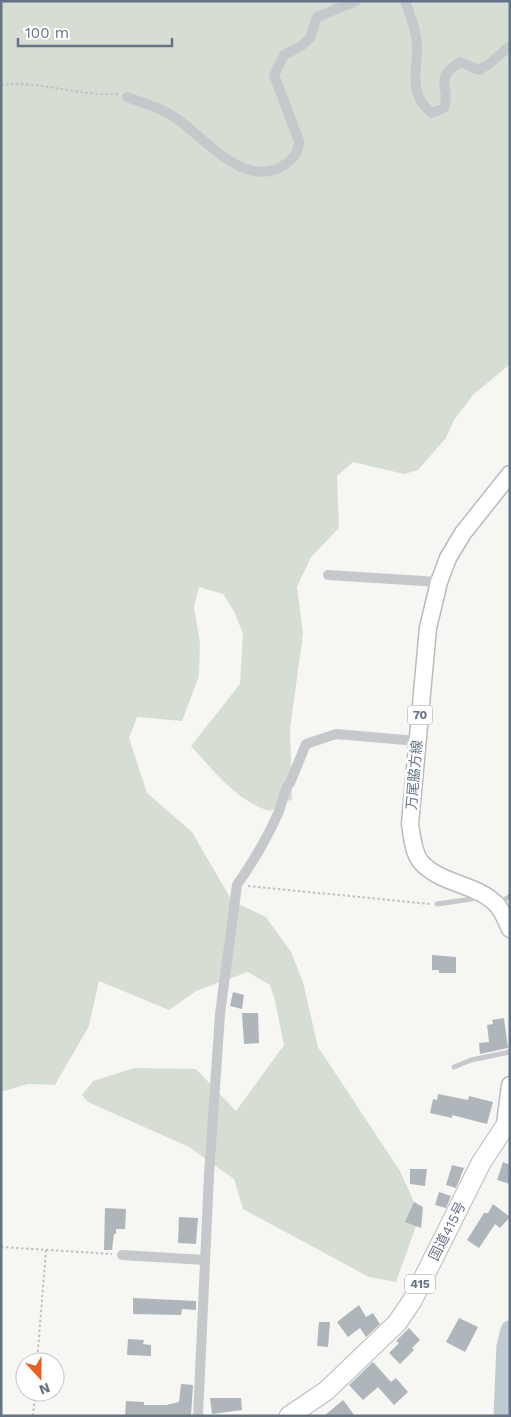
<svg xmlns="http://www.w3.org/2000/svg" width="511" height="1417" viewBox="0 0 511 1417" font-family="'Work Sans','Noto Sans JP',sans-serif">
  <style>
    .green { fill: #d6ded3 }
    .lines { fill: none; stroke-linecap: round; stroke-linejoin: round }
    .river { stroke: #c0cad0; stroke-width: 19 }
    .building { fill: #afb6bb }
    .primary-casing { stroke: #b8bcc0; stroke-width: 19 }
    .highway-casing { stroke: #b8babe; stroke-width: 21 }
    .path { stroke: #bfc0c3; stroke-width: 2; stroke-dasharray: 2.5 2.5; stroke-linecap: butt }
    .lane { stroke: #c6c9cc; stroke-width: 5 }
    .street { stroke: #c6c9cc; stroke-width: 10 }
    .primary { stroke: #fff; stroke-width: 16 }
    .highway { stroke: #fff; stroke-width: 19 }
    .labels { text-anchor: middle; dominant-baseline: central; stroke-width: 5; stroke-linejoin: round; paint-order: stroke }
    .shield { fill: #fff; stroke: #929daa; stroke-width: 1 }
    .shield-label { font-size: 12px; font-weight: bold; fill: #647385 }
    .street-label { font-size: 14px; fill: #647385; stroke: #fff }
  </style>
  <rect width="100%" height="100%" fill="#f6f6f3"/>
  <path class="green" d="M1,1H510V364L473,395L454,420L446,438L418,470L404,474L353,462L337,476L339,528L311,557L297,587L303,634L290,729L292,799L270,811C236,801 214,771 191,746L240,684L243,634L234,611L223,594L199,587L194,607L200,643L199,676L182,721L137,717L129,738L147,793L192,832L232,901L266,917L291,952L303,982L318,1047L400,1171L420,1215L396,1282L369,1277L243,1209L234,1179L189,1147L88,1102L82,1095L93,1081L134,1068L196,1069L236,1111L284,1045L275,1001L270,985L248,972L196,991L169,1010L99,981L89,1026L55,1085L28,1084L1,1092Z"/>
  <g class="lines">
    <polyline class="river" points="503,1416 506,1346 510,1330"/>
  </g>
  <g class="building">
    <polygon points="432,955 456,957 456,973 439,973 439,970 432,970"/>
    <polygon points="233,992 244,995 242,1009 230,1006"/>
    <polygon points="242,1013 258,1013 259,1043 244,1044"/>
    <polygon points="504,1018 508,1048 480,1054 479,1043 489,1042 487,1025 493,1024 492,1020"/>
    <polygon points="438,1094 468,1100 469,1096 493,1102 487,1124 452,1115 452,1118 430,1113 433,1099 437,1100"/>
    <polygon points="503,1162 510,1165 510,1184 497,1180"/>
    <polygon points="452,1165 464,1168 456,1188 446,1185"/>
    <polygon points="410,1169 427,1169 425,1186 410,1184"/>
    <polygon points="439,1192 451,1196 446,1208 435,1205"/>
    <polygon points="414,1202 423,1207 421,1228 405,1222"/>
    <polygon points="493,1204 510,1217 500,1228 495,1224 479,1248 467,1240 484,1213 488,1213"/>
    <polygon points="105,1208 126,1209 125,1229 116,1229 116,1234 114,1234 112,1250 104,1250"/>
    <polygon points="179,1217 198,1218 196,1244 178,1243"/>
    <polygon points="133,1298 196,1301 196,1310 182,1309 181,1315 133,1314"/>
    <polygon points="359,1305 366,1317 373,1313 380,1324 366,1337 360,1328 348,1337 337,1322"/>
    <polygon points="459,1318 478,1327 465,1352 446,1342"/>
    <polygon points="319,1322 330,1322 328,1347 317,1346"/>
    <polygon points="409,1328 420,1340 412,1348 414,1350 400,1364 389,1353 399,1343 396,1341"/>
    <polygon points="128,1339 144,1340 143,1344 151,1345 151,1356 127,1355"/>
    <polygon points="373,1362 391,1382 396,1378 408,1392 394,1405 378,1387 363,1400 349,1385"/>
    <polygon points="181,1384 193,1385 191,1416 125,1416 126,1401 144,1402 144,1405 166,1405 179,1402"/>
    <polygon points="210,1398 241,1398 242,1410 212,1414"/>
    <polygon points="343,1400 355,1416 324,1416"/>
  </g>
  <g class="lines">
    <defs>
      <g id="primary">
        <path d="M510,474L463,533L448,558L439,582L428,628L410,824C412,836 413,851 420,861C440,885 477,883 497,905C503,912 506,920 510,929"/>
        <polyline points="505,1124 510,1085"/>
      </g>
      <polyline id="highway" points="289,1416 326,1391 397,1323 412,1301 481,1163 510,1119"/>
    </defs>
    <use href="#primary" class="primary-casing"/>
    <use href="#highway" class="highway-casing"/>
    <g class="path">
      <path d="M1,85C40,80 79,97 118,94"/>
      <polyline points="248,886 430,904"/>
      <polyline points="1,1247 112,1254"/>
      <polyline points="37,1362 46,1250"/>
      <polyline points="33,1416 35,1392"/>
    </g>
    <g class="lane">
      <polyline points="499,903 510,896"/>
      <polyline points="437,904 472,899 476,894"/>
      <polyline points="454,1067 471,1060 510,1052"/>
    </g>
    <g class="street">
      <path d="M405,1C410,16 417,31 417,47C417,72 408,95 432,113L444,108C452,87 431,81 460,62L479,70L489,64L510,46"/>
      <path d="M127,97C142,103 160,107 173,116C203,135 246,194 287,163C294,158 299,151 299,141L274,75L284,55L301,46L310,38L317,17L356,1"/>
      <polyline points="328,575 439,582"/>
      <polyline points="122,1255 205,1260"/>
      <path d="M198,1416L209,1175L220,1014L237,885C253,862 268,837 279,811C283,802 283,790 290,783L306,744L336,734L417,741"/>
    </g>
    <use href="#primary" class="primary"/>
    <use href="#highway" class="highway"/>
  </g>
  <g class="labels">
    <g class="shield">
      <rect x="407.5" y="705.5" width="25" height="19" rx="4"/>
      <rect x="405" y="1274.5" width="30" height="19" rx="4"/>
    </g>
    <g class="shield-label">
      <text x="420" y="715">70</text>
      <text x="420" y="1284">415</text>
    </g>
    <g class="street-label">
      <text transform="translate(414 775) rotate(-85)">万尾脇方線</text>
      <text transform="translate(447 1231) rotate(-63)">国道415号</text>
    </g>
  </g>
  <rect width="511" height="1417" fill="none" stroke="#647385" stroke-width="5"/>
  <g transform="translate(40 1377) rotate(159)"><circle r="24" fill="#ffffff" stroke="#c1c7ce"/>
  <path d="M0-4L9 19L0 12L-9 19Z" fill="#eb5f1e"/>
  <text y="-8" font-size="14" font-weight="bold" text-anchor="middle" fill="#647385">N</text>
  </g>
  <path d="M18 38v8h154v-8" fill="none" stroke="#647385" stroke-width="2.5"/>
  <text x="25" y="38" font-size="15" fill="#647385" stroke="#ffffff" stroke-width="4" paint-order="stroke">100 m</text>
</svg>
